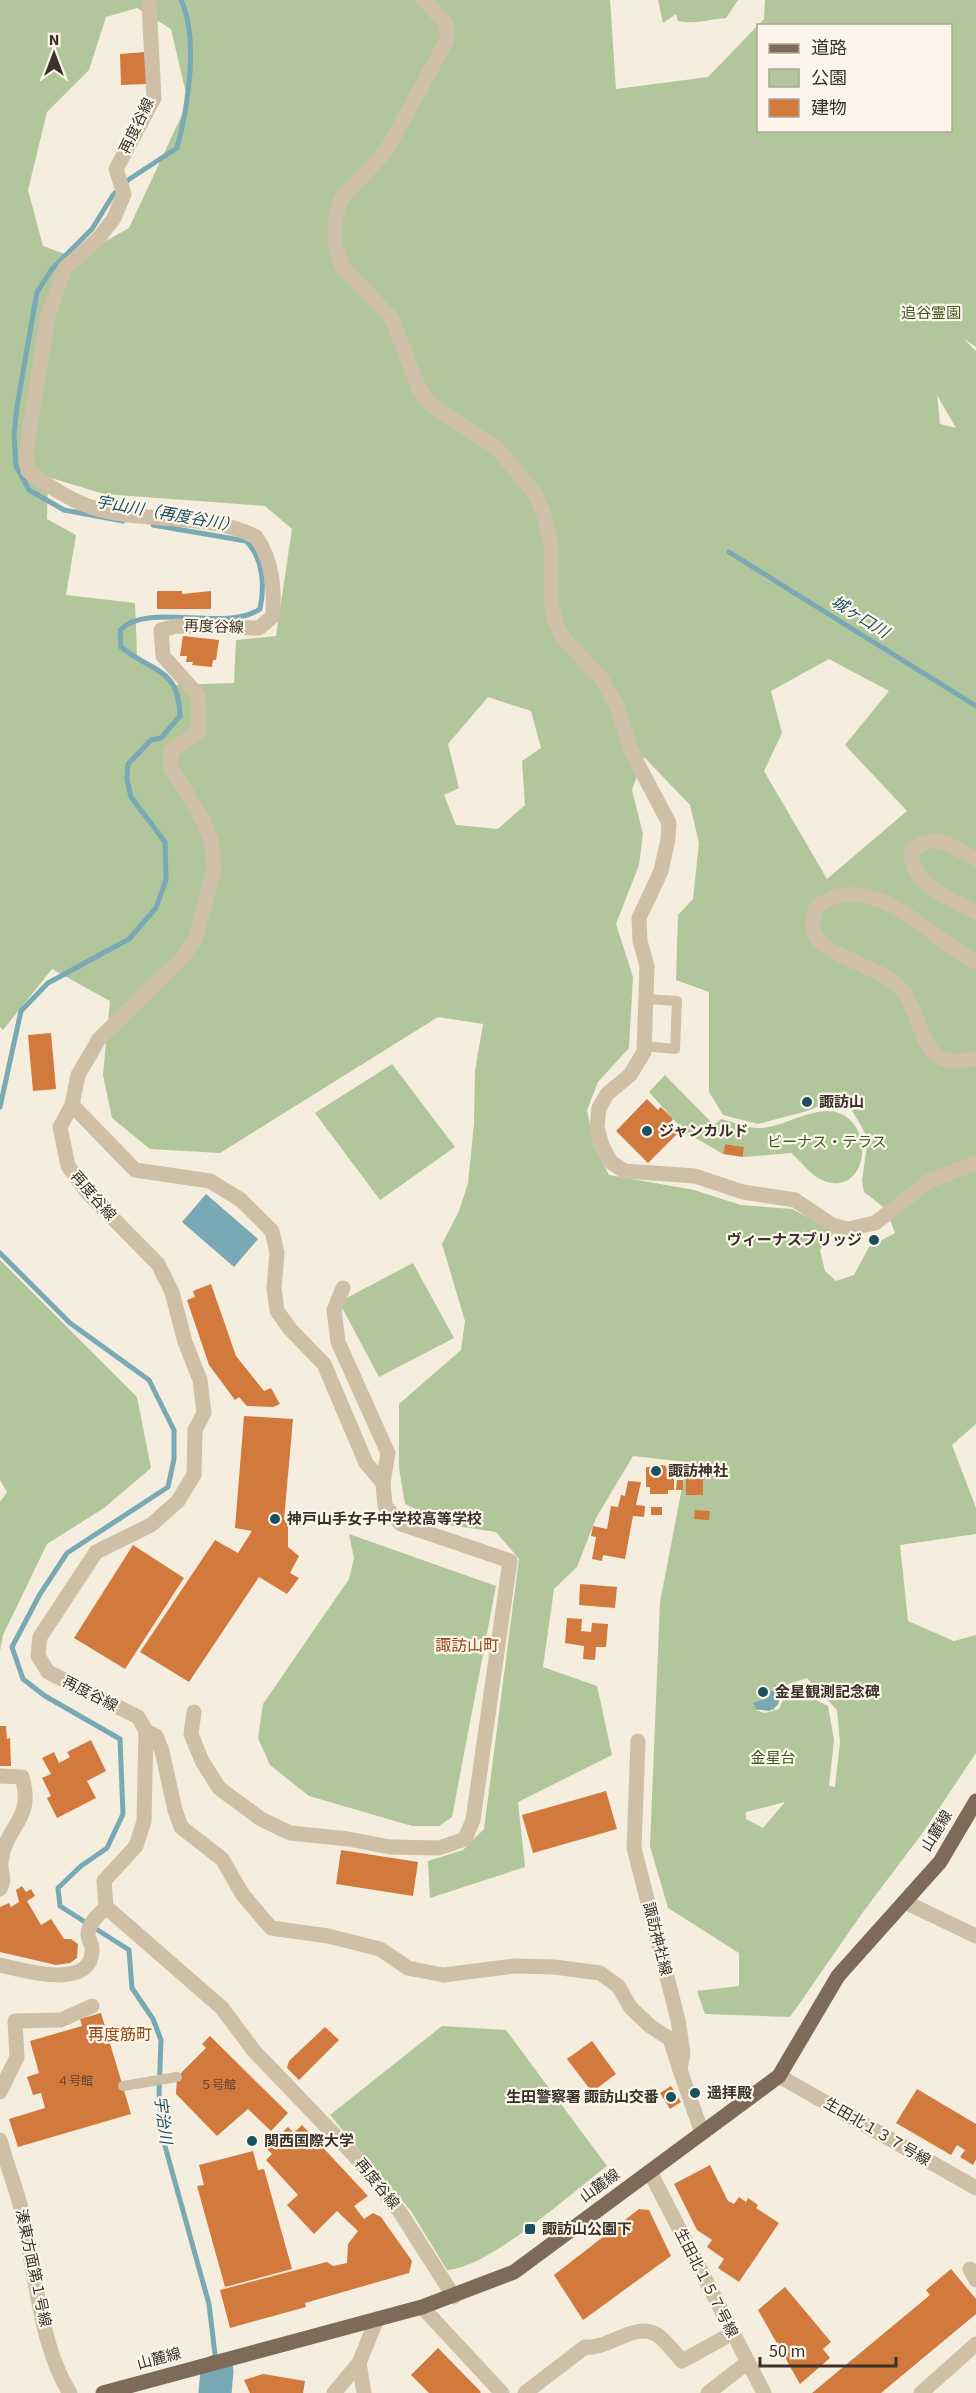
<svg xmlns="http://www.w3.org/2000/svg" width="976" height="2393" viewBox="0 0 976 2393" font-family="'Source Sans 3','Noto Sans JP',sans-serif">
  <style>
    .green { fill: #b1c69b; fill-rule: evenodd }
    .water { fill: #79a9b5 }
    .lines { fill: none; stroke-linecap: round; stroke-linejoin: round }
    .stream { stroke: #79a9b5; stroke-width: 5 }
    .river { stroke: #79a9b5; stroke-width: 33 }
    .building { fill: #d2793e }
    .service { stroke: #cfbfa7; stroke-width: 10 }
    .minor { stroke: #cfbfa7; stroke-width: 15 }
    .tertiary { stroke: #cfbfa7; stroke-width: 15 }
    .primary { stroke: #7e6a58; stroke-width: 15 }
    .poi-dot { fill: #195161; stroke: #fcf6ea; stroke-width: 2 }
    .labels { text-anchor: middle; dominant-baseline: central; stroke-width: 4.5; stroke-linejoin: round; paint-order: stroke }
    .number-label { font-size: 12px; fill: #60432e }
    .street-label { font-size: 15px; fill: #3a3128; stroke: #fcf6ea }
    .park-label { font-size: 15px; fill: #415b29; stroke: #fcf6ea }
    .poi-label { font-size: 15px; font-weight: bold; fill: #3a3128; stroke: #fcf6ea; text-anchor: start }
    .water-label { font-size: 16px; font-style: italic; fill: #195161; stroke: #fcf6ea }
    .neighbourhood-label { font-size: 16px; fill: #924819; stroke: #fcf6ea }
  </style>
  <rect width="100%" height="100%" fill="#f5eddd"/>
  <g class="green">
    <path d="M0,0H610L616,89L708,77L764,19L765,0H976V347L963,338L976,351V1424L952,1445L976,1508V1534L900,1545L908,1621L954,1641L976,1635V1753L924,1831L863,1912L790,2017L705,2014L697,1991L739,1986V1953L668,1908L650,1846L660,1602L687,1462L633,1456L596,1518L577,1567L554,1589L543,1667L597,1686L612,1755L518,1802L525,1867L430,1898L428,1861L463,1850L484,1829L519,1559L496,1532L449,1525L405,1504L399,1468V1404L461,1350L465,1321L442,1244L459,1211L468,1183L474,1124L475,1071L483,1024L438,1017L220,1153L150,1149L112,1118L103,1075L110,1001L52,969L3,1030L0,1027ZM137,8L171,29L188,102L129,228L76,258L43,246L28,190L47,112L89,70L106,17ZM758,26H950V130H758ZM937,395L956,428L940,424ZM48,477L104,494L265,506L292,529L276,636L236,640L234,683L176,685L137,656L135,603L66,595L76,535L47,519ZM829,659L889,691L845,745L907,811L827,879L764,771L782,733L771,691ZM488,697L531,711L541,748L522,761L525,805L498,829L456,825L444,795L459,788L448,744ZM644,757L690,805L699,843L693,899L678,915L676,980L709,992V1092L723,1115L758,1124L807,1111L831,1101L850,1107L868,1138L862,1181L864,1192L886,1209L895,1233L869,1247L854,1275L836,1281L825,1271L820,1250L835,1232L792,1209L741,1205L694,1190L609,1175L594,1146L587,1110L598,1082L629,1048L633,977L616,924L639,865L643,834L632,790ZM807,1678L837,1710L840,1742L835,1787L829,1786L834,1740L828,1706L786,1685ZM785,1685L783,1700L779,1709L765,1713L755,1710H774ZM785,1802L763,1828L746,1819V1812Z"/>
    <path d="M658,0H738L726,18C711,19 690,25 678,21L676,14L663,23Z"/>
    <polygon points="392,1064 455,1147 380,1200 315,1113"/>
    <path d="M665,1075L714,1125L721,1119C733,1122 749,1129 761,1128C792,1126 827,1095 852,1122C874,1147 859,1196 822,1180C810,1175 801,1161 791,1153L743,1157L744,1147L725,1144L723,1154L685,1132L649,1092Z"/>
    <polygon points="0,1260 137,1397 151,1468 104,1508 47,1544 3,1635 0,1651 0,1502 7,1492 0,1480"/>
    <polygon points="413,1263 454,1338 379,1377 339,1302"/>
    <polygon points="349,1534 496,1586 452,1817 439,1826 412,1826 309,1796 270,1765 258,1738 263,1704 349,1579 354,1558"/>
    <path d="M442,2026L506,2030L607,2166C572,2192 488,2269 447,2270L411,2211L330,2115Z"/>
  </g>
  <g class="water">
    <polygon points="206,1194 258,1239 234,1267 182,1222"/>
    <polygon points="775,1685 782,1689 778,1705 769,1711 756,1709 753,1703 768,1698"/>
  </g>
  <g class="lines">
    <g class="stream">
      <path d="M123,521L64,510L29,490L16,466L14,435L17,406L37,292L52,269L92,229L113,195L128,180L177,148C188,107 199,39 181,0"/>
      <polyline points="729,552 976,706"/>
      <path d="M0,1107L21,1011L48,983L129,939L156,908L166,880L165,842L131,797L127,779L128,764L151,740L161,738L180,716C179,667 151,672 121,647L120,630C148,601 226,633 260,609C265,585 263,558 246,541L153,525"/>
      <polyline points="0,1253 70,1323 149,1380 174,1430 174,1459 168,1487 67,1553 40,1594 12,1647 23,1679 45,1696 120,1739 123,1814 107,1848 81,1866 58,1888 60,1906 129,1950 132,1988 153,2019 161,2040 159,2094 163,2139 209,2304 217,2371"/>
    </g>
    <polyline class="river" points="215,2393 217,2371"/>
  </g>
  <g class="building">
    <polygon points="146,52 147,84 121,85 120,54"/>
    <polygon points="157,591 182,591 182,594 211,591 211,609 157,609"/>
    <polygon points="183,636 219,640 216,660 213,660 212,667 192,665 193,662 186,662 187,656 180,656"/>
    <polygon points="51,1033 56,1089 33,1091 28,1035"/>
    <polygon points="647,1099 658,1110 661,1107 673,1119 670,1123 679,1132 648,1163 616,1131"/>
    <polygon points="725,1144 744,1147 743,1157 723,1154"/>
    <polygon points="211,1284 236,1356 264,1391 271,1388 280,1404 273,1407 247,1406 239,1397 235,1400 209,1365 187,1300 195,1297 193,1291"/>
    <polygon points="244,1416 293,1419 284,1520 288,1521 288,1547 299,1556 290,1573 299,1578 287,1594 259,1577 189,1682 140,1652 215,1540 238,1553 252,1531 235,1528"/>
    <polygon points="653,1464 674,1467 674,1490 668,1490 668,1494 650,1494 650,1487 646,1487 646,1467 653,1467"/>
    <rect x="686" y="1479" width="17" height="16"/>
    <polygon points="677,1480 683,1480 683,1490 676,1490"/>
    <polygon points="628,1481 641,1482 636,1505 645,1506 644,1517 633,1516 625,1559 603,1555 602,1561 592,1559 596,1537 591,1536 593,1526 607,1529 611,1506 618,1507 621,1495 625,1496"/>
    <rect x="651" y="1507" width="11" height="8"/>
    <polygon points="695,1510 710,1511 709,1520 694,1519"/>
    <polygon points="133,1545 184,1578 125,1669 74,1638"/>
    <polygon points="580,1584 617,1587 615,1608 579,1605"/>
    <polygon points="567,1618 582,1619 581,1631 591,1632 592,1623 608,1624 606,1647 596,1647 595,1660 583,1659 584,1646 565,1643"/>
    <polygon points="0,1726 6,1726 7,1739 10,1738 11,1766 0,1766"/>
    <polygon points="91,1740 106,1771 87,1781 96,1798 57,1818 47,1798 51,1796 42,1778 51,1774 42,1758 54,1752 59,1763 70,1757 67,1752"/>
    <polygon points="606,1791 617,1829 533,1853 522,1815"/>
    <polygon points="341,1850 418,1862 413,1896 336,1884"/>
    <polygon points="22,1886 26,1892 31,1889 35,1896 27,1901 41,1925 51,1919 64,1939 71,1939 78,1944 77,1958 70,1963 56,1965 0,1952 0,1907 9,1903 11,1907 19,1902 16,1890"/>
    <polygon points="101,2013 131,2114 18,2147 9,2119 45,2108 41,2093 33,2095 27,2077 39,2073 30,2041 82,2026 80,2019"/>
    <polygon points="325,2027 339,2040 299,2080 287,2068 289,2061"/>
    <polygon points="210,2036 288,2113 271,2131 248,2109 217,2136 176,2094 177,2077 206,2048 202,2044"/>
    <polygon points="592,2041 616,2074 592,2092 567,2059"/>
    <polygon points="671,2086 681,2102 670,2109 660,2093"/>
    <polygon points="917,2089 976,2124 976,2159 973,2165 960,2157 965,2150 957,2145 951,2155 896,2123"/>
    <polygon points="302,2125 368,2196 354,2206 364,2219 373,2213 381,2217 412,2261 409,2273 305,2303 306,2307 230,2328 220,2290 327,2262 333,2266 347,2263 348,2244 358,2231 337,2211 314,2234 287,2205 298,2195 266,2160 272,2154 266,2148 288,2127 294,2133"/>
    <polygon points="253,2151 258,2170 264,2169 292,2269 225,2287 197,2186 204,2185 199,2165"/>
    <polygon points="710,2165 728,2201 734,2204 739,2197 746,2202 748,2198 758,2205 756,2208 779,2223 739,2282 718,2268 724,2259 707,2247 712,2240 697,2230 674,2184"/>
    <polygon points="639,2209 649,2210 671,2256 583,2320 554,2275"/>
    <polygon points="951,2269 976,2299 976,2314 881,2393 812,2393 930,2295 926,2290"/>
    <polygon points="785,2287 831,2342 823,2349 830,2358 800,2384 758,2310"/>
    <polygon points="438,2348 481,2392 480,2393 429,2393 411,2375"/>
    <polygon points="263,2374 305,2381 303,2393 250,2393 244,2380"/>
  </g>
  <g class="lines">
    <g class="service">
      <polyline points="644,1046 675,1049 677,1001 646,999"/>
      <polyline points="123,2086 177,2077"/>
    </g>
    <g class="minor">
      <path d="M149,4L154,98L116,169L124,194L114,218L98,239L65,268L48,316L26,452L28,471C47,485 66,498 88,506C141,525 207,511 256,537C273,561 274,588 273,616L259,628L176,626L161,630L163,656L198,695L199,732L171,751L170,766L203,820L211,841L214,869L196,937L182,958L99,1039L78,1075L72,1105L60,1127L68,1166L87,1192L158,1264L172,1292L185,1342L200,1380L204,1413L195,1430L194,1475L178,1501L151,1525L96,1552L40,1637L38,1656L48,1672L138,1717L146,1731L144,1821L136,1846L104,1881L106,1907L222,2008L254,2051L353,2154L400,2212L454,2297"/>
      <polyline points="72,1105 135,1170 210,1181 241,1200 272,1231 277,1253 274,1288 277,1311 290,1329 324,1364 366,1463 383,1483 385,1506 401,1524 510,1561 473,1820 465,1839 439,1848 390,1847 348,1839 290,1833 261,1819 219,1788 202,1761 191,1734 194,1712"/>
      <polyline points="343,1288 334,1310 338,1342 388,1453 383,1483"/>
      <polyline points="146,1731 156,1736 162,1751 175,1810 181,1827 222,1859 243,1895 271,1928 328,1936 380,1949 408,1968 443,1975 515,1966 554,1967 600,1973 618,1986 631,2008 650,2026 670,2039 680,2070"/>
      <polyline points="638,1741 634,1848 678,2020 683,2053 680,2070 702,2133"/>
      <path d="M0,1776L22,1777C35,1821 5,1825 1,1862C0,1873 6,1879 0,1889"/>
      <polyline points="905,1902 976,1936"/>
      <path d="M0,1965C23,1970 94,1992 92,1948C92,1944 88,1939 88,1934C88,1924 99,1914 106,1907"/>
      <polyline points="779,2076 976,2188"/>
      <polyline points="0,2092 17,2057 15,2021 61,2020 92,2006"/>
      <path d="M0,2140C7,2166 17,2190 23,2216C34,2268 41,2349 70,2393"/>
      <polyline points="650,2172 764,2393"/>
      <polyline points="970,2269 976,2280"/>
      <polyline points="422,2307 502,2393"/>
      <polyline points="359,2363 364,2393"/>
      <path d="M525,2393L585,2347C609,2350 638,2318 660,2337C668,2344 675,2353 682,2361L731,2334"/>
      <polyline points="708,2393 748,2362"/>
      <polyline points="921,2393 976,2344"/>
    </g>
    <g class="tertiary">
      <polyline points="424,0 447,25 447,40 386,151 340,200 335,222 335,244 342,266 392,319 419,389 432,406 497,448 535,494 544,514 551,544 551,602 555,621 563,638 601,678 616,704 631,751 669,823 668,839 661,871 639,918 640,941 647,966 644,1052 630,1075 607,1094 599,1108 597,1127 602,1146 611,1162 624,1171 695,1176 743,1192 795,1200 832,1225 848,1229 875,1223 929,1181 976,1163"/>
      <path d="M976,859C953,847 932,829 911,852C911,885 951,899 976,912"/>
      <path d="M976,962C934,941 890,885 838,896C831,897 824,903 817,906C814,916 810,927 816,937C829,957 878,966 899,987C927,1016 915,1076 976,1058"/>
      <polyline points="334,2393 359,2363 377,2319"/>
    </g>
    <polyline class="primary" points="103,2393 422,2307 514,2272 779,2076 838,1976 940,1862 976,1801"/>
  </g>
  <g class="poi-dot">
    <circle cx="807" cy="1102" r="6"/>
    <circle cx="647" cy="1131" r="6"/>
    <circle cx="874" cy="1240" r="6"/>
    <circle cx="656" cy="1471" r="6"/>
    <circle cx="275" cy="1519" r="6"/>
    <circle cx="763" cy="1692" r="6"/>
    <circle cx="695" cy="2093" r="6"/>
    <circle cx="671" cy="2097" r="6"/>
    <circle cx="252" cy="2141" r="6"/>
    <rect x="524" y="2223" width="12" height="12" rx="3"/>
  </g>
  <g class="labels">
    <g class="number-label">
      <text x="75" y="2081">４号館</text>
      <text x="218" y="2085">５号館</text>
    </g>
    <g class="street-label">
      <text transform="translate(137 126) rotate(-64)">再度谷線</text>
      <text transform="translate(214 627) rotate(2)">再度谷線</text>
      <text transform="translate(93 1196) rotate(49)">再度谷線</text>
      <text transform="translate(90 1694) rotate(27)">再度谷線</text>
      <text transform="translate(937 1831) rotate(-59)">山麓線</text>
      <text transform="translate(657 1939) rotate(76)">諏訪神社線</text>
      <text transform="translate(877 2132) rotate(30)">生田北１３７号線</text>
      <text transform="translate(377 2184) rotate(51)">再度谷線</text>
      <text transform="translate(600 2186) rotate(-36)">山麓線</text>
      <text transform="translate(33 2268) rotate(78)">湊東方面第１号線</text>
      <text transform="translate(706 2283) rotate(63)">生田北１５７号線</text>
      <text transform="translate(159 2359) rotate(-15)">山麓線</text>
    </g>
    <g class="park-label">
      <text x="931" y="313">追谷霊園</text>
      <text x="827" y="1142">ビーナス・テラス</text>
      <text x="773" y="1758">金星台</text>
    </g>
    <g class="poi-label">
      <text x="819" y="1102">諏訪山</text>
      <text x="659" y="1131">ジャンカルド</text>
      <text x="862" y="1240" text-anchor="end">ヴィーナスブリッジ</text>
      <text x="668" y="1471">諏訪神社</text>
      <text x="287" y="1519">神戸山手女子中学校高等学校</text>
      <text x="775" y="1692">金星観測記念碑</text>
      <text x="707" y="2093">遥拝殿</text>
      <text x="659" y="2097" text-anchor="end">生田警察署 諏訪山交番</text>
      <text x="264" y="2141">関西国際大学</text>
      <text x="542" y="2229">諏訪山公園下</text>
    </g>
    <g class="water-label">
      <text transform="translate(167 514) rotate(10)">宇山川（再度谷川）</text>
      <text transform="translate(860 617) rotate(32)">城ヶ口川</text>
      <text transform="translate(163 2120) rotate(83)">宇治川</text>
    </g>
    <g class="neighbourhood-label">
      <text x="467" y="1646">諏訪山町</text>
      <text x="120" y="2035">再度筋町</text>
    </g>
  </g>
  <rect x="757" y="24" width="195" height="108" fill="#fcf6ea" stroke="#aea79c" stroke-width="1.5"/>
  <rect x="769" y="44" width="30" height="9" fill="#7e6a58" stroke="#aea79c" stroke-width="1.5"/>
  <text x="811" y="54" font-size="18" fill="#3a3128">道路</text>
  <rect x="769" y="69" width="30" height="18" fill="#b1c69b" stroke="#aea79c" stroke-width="1.5"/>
  <text x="811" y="84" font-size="18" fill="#3a3128">公園</text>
  <rect x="769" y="99" width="30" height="18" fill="#d2793e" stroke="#aea79c" stroke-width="1.5"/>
  <text x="811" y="114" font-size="18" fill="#3a3128">建物</text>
  <g transform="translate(54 54)" stroke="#fcf6ea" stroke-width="4.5" paint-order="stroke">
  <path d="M0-4.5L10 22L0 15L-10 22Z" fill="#3a3128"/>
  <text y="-9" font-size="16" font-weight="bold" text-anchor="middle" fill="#3a3128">N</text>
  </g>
  <path d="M760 2357v9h136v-9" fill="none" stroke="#3a3128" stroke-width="3"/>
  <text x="769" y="2357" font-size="18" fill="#3a3128" stroke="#fcf6ea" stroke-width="4.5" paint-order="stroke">50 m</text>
</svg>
